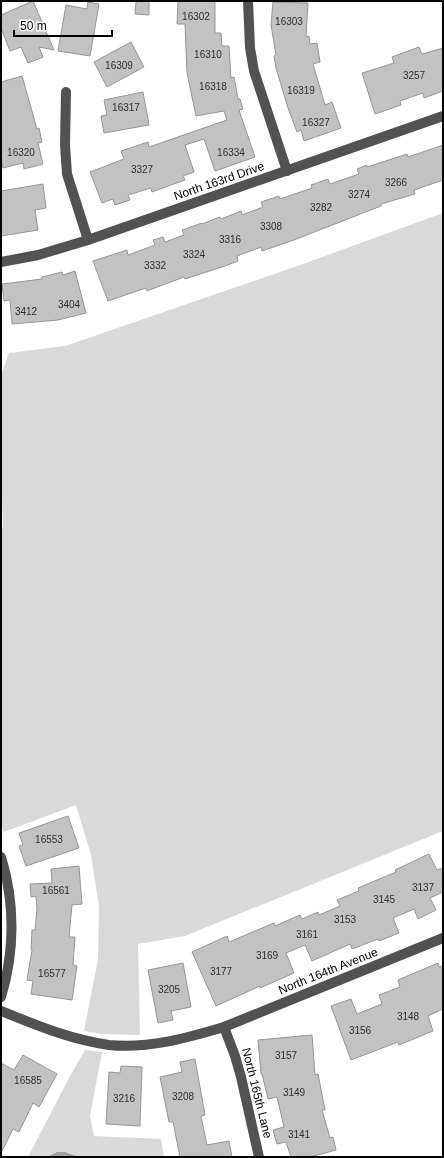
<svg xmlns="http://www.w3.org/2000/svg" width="444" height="1158" viewBox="0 0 444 1158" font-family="Arial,sans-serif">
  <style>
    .green { fill: #d9d9d9 }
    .water { fill: #a0a0a0 }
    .building { fill: #c2c2c2; stroke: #969696 }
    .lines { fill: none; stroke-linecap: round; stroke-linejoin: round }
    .minor { stroke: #525252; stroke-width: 10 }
    .labels { text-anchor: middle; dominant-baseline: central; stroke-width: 3; stroke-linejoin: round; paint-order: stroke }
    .number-label { font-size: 10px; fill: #303030 }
    .street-label { font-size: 12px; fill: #000; stroke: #fff }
  </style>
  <rect width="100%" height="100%" fill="#fff"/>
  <g class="green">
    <polygon points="443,213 443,831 185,936 138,944 140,1035 102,1034 84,1031 98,959 99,907 91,855 76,805 4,832 1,824 1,528 3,528 1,467 1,375 9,353 65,346 303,264"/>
    <polygon points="85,1050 102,1052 90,1116 94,1136 161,1139 164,1157 28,1157 70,1076"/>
  </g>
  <polygon class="water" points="57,1152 65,1152 78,1157 48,1157"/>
  <g class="building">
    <polygon points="33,1 54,50 39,47 43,57 28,63 21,47 10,51 1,28 1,15"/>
    <polygon points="136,1 149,1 149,15 135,14"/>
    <polygon points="178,1 215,1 215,33 221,33 222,46 229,46 231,78 234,77 238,99 240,99 243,109 239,110 255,157 215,171 204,139 185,145 194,172 183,176 185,180 152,192 151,188 128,195 130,200 115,205 113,199 102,203 90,172 124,159 121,151 148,142 149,147 227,120 224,111 196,116 187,73 185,24 177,24"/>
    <polygon points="88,2 99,4 90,56 58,51 66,5 87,9"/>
    <polygon points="273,2 308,3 306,37 309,36 310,44 317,43 320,62 313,64 325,105 332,102 341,128 304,141 301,130 297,132 288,108 276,68 274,56 276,55 271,25"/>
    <polygon points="131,42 144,67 107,87 94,62"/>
    <polygon points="419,47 422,54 443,48 443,91 424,98 423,93 400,101 401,105 375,114 362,73 394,63 392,57"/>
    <polygon points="22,76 37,129 39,128 42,142 38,143 43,164 24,169 23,163 3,168 1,161 1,82"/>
    <polygon points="143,92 149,125 104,133 101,116 107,115 104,100"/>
    <polygon points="443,145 443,180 414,190 415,194 381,204 381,206 294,240 262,251 261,247 237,256 238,261 225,266 185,279 184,277 147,291 146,288 108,301 93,261 127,250 128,255 155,245 153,240 163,237 165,242 184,235 182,230 202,223 202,224 220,217 221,219 241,211 242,215 263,207 261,202 279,196 280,199 312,188 311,185 328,179 330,184 359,174 357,169 367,165 367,167 407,154 408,157"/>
    <polygon points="43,184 46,208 35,210 38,230 1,236 1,191"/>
    <polygon points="75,271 86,313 58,320 12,324 10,300 4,301 2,284 42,279 42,277 62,272 63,275"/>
    <polygon points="68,816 79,848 26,866 19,846 23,845 19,833"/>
    <polygon points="429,854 437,870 443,868 443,892 430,898 436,910 418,919 414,909 393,918 399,933 379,941 378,939 352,949 350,944 312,961 305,945 286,953 294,973 260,988 260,986 216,1006 192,952 227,936 229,942 274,923 275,926 300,915 302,919 318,912 319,915 340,906 337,900 359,891 358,888 396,872 395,870"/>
    <polygon points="79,866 82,904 72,905 69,937 75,937 73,965 77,966 72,1000 31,994 33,981 27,980 32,950 31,949 32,930 35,930 37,909 36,896 31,897 30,884 52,883 51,869"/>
    <polygon points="183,963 191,1007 171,1011 173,1020 158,1023 148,970"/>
    <polygon points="438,963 439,967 443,966 443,1009 428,1016 433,1031 399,1045 398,1042 351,1060 331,1006 351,999 357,1014 382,1004 379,995 400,987 398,980"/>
    <polygon points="312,1035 315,1075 318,1074 325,1110 322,1110 330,1138 333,1137 336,1150 310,1157 291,1157 286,1142 277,1144 273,1130 284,1127 277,1097 268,1099 262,1074 261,1074 258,1040"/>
    <polygon points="23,1055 57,1074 39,1107 33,1103 19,1132 13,1129 1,1153 1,1063 14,1070"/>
    <polygon points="195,1059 205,1115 201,1116 207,1145 229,1141 232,1157 180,1157 173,1122 169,1122 160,1077 182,1072 180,1062"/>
    <polygon points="121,1066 142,1067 140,1126 106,1124 109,1072 120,1073"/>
  </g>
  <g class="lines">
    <g class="minor">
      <polyline points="248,1 250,48 254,71 287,171"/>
      <polyline points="66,92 65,145 67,174 88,240"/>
      <polyline points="1,262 38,255 88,240 443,116"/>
      <path d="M1,857C15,902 15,951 1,997"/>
      <path d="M1,1011C36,1025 71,1040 109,1045C148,1049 187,1038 224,1027L443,938"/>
      <polyline points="224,1027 235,1056 241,1077 259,1157"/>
    </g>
  </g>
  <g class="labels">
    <g class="number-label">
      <text x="196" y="16">16302</text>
      <text x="289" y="21">16303</text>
      <text x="208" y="54">16310</text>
      <text x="119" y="65">16309</text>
      <text x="414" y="75">3257</text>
      <text x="213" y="86">16318</text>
      <text x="301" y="90">16319</text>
      <text x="126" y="107">16317</text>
      <text x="316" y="122">16327</text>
      <text x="21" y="152">16320</text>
      <text x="231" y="152">16334</text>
      <text x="142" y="169">3327</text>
      <text x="396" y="182">3266</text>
      <text x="359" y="194">3274</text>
      <text x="321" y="207">3282</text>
      <text x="271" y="226">3308</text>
      <text x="230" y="239">3316</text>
      <text x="194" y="254">3324</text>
      <text x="155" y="265">3332</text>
      <text x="69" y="304">3404</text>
      <text x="26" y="311">3412</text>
      <text x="49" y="839">16553</text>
      <text x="423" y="887">3137</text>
      <text x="56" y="890">16561</text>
      <text x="384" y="899">3145</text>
      <text x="345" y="919">3153</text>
      <text x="307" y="934">3161</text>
      <text x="267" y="955">3169</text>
      <text x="221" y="971">3177</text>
      <text x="52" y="973">16577</text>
      <text x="169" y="989">3205</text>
      <text x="408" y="1016">3148</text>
      <text x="360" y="1030">3156</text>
      <text x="286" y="1055">3157</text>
      <text x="28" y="1080">16585</text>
      <text x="294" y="1092">3149</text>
      <text x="183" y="1096">3208</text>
      <text x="124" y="1098">3216</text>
      <text x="299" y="1134">3141</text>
    </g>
    <g class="street-label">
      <text transform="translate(219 181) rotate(-19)">North 163rd Drive</text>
      <text transform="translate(328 971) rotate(-22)">North 164th Avenue</text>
      <text transform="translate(257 1093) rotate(76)">North 165th Lane</text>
    </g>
  </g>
  <rect width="444" height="1158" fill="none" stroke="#000000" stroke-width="4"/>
  <path d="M14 30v6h98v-6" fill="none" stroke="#000000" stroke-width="2"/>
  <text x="20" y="30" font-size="12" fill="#000000" stroke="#ffffff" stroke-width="3" paint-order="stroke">50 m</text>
</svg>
